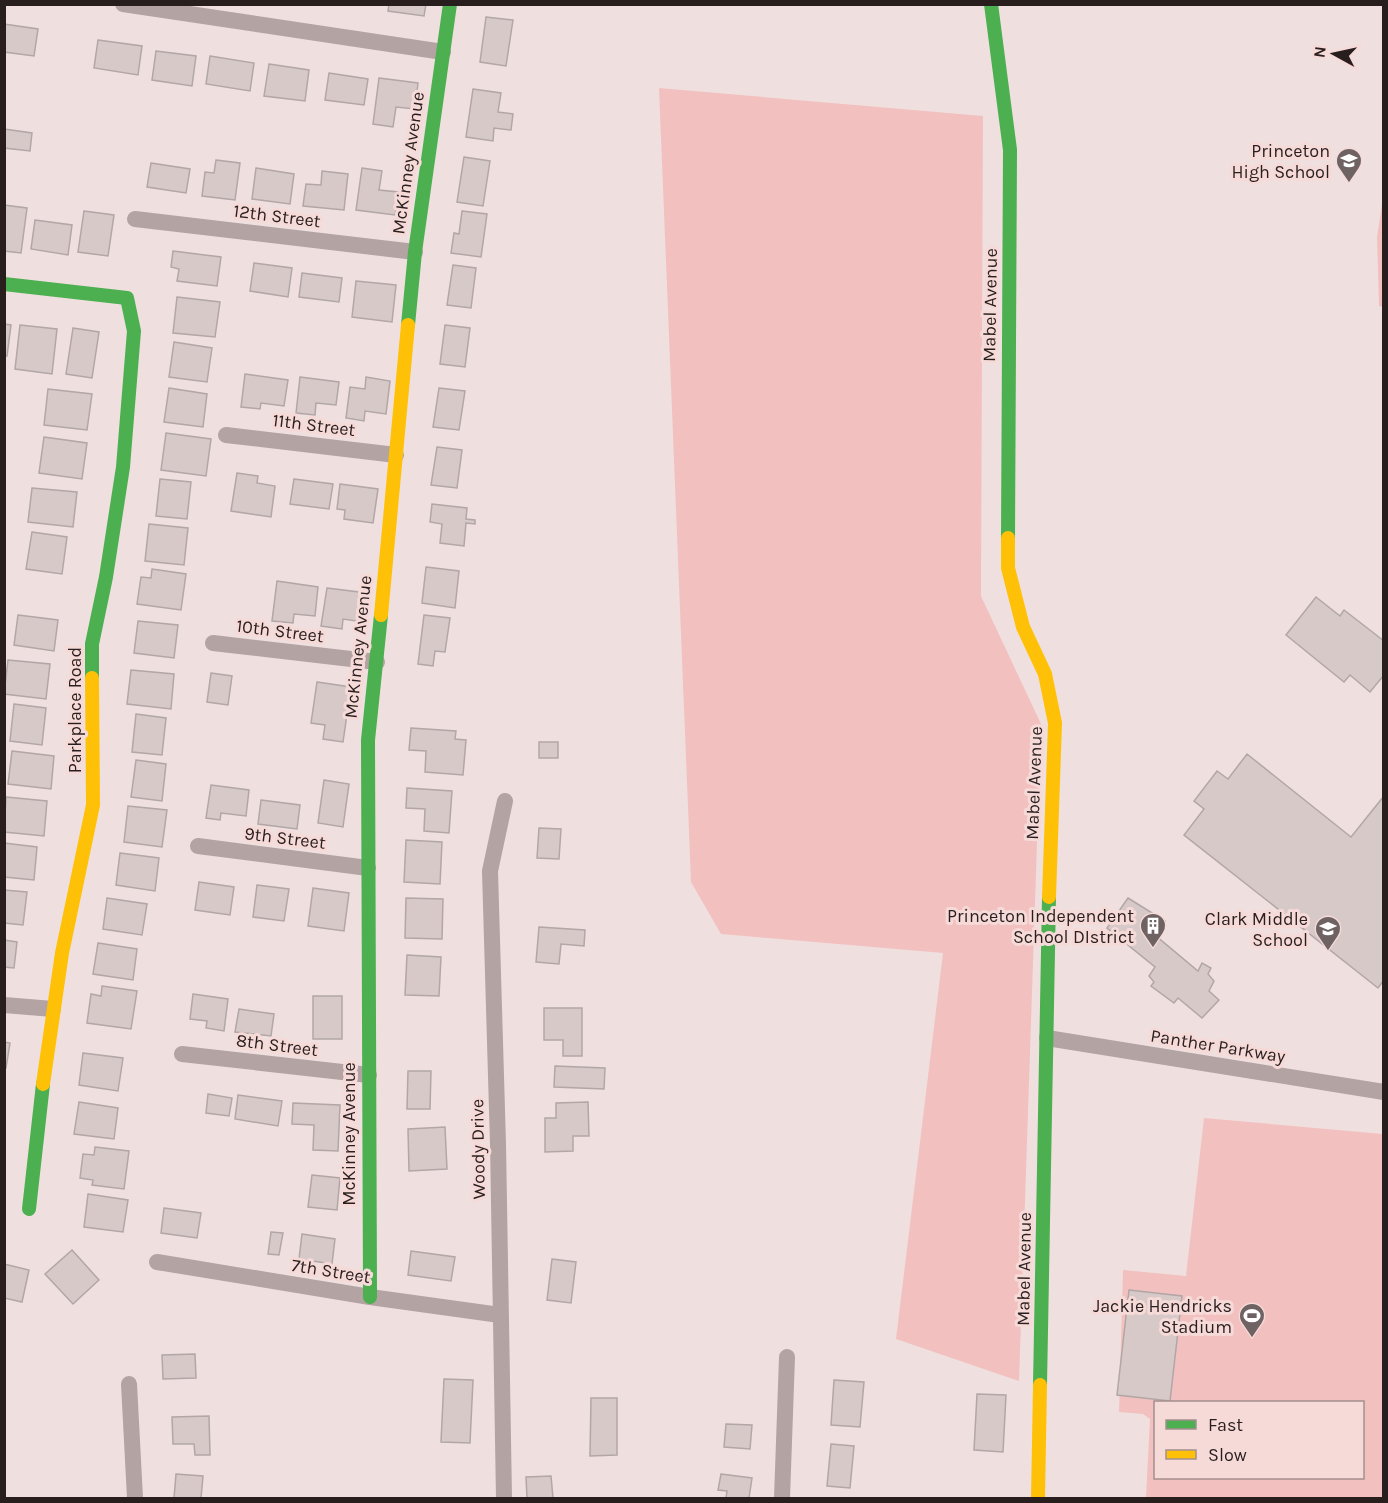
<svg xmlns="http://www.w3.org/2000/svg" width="1388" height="1503" viewBox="0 0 1388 1503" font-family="Karla,sans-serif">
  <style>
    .green { fill: #f2c1bf; fill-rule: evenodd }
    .building { fill: #d6c9c8; stroke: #b2a6a6; stroke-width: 1.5 }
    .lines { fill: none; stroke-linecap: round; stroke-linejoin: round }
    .street { stroke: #b3a3a2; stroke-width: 16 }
    .fast { stroke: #4caf50; stroke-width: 14 }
    .slow { stroke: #ffc107; stroke-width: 14 }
    .labels { text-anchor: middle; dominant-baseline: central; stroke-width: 6; stroke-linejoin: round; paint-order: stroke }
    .poi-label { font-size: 18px; fill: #281e1e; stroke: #f6dad8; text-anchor: end }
    .street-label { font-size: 18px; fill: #281e1e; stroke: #f6dad8 }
  </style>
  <rect width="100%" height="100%" fill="#efe0df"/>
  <g class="green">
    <polygon points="659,88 983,116 981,596 1041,724 1019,1381 896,1339 943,953 721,934 691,882"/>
    <polygon points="1383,198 1384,307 1383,307 1379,306 1377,237"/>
    <path d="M1204,1118L1383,1134V1498H1143L1146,1497L1150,1419L1143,1414L1119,1412L1123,1270L1186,1276ZM1156,1402H1362V1478H1156Z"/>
  </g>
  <g class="building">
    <polygon points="389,4 426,4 424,16 388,11"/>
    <polygon points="486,17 513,20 506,66 480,62"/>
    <polygon points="4,24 38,29 34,56 4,52"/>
    <polygon points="98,40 142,46 138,75 94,68"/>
    <polygon points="156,51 196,56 192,86 152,80"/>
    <polygon points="210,56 254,63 250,91 206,84"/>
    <polygon points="269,64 309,70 305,101 264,96"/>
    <polygon points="329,73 368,79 364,105 325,100"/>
    <polygon points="379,78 418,83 415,109 396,107 393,127 373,124"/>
    <polygon points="473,89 501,93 498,112 513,114 511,130 494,128 493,141 466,137"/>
    <polygon points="4,129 32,133 30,151 4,148"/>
    <polygon points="464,157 490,161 483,206 457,202"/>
    <polygon points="216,160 240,163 235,200 202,196 205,172 214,173"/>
    <polygon points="151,163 190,169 186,193 147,187"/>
    <polygon points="256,168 294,174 290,204 252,199"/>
    <polygon points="362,168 382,171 379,190 399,192 395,215 356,210"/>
    <polygon points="322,171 348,174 344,210 303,206 306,184 321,185"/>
    <polygon points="4,205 27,208 21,253 4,251"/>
    <polygon points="84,211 114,215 108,256 78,252"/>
    <polygon points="462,211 487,214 481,257 451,253 454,233 459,234"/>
    <polygon points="35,220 72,225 68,255 31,249"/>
    <polygon points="173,251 221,257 217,286 177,281 179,269 171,267"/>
    <polygon points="254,263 292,268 288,297 250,291"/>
    <polygon points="453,265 476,268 471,308 447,305"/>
    <polygon points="302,273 342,278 339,302 299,297"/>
    <polygon points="356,281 396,285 392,322 352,317"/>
    <polygon points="177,297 220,302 215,337 173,333"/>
    <polygon points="4,324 11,325 7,356 4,356"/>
    <polygon points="20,325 57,329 52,374 15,369"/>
    <polygon points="445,325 470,328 465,367 440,364"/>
    <polygon points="73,328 99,332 92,378 66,374"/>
    <polygon points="174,342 212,348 207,382 169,377"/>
    <polygon points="245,374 288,380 284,406 261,403 260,409 241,407"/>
    <polygon points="300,377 339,382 336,405 316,403 315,415 296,413"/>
    <polygon points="366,377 390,381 386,414 365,411 364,421 346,418 350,387 365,389"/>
    <polygon points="169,388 207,394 203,427 164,422"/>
    <polygon points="439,388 465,391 459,430 433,427"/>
    <polygon points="48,389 92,394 87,430 44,425"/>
    <polygon points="166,433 211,439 206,476 161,470"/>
    <polygon points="44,437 87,443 82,479 39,473"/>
    <polygon points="437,447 462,450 457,488 431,485"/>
    <polygon points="237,473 258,476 257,483 275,486 271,517 231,511"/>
    <polygon points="160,479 191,482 187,519 156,516"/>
    <polygon points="294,479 333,484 329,509 290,504"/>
    <polygon points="340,484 378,489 373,523 344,519 345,510 337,509"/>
    <polygon points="32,488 77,492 73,527 28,522"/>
    <polygon points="432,504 467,508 466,519 475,520 475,524 466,523 464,546 440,543 442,524 430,522"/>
    <polygon points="149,524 188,528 184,565 145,561"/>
    <polygon points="32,532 67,537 62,574 26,569"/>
    <polygon points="426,567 459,571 455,608 422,603"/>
    <polygon points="152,569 186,574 181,610 137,604 141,577 151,578"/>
    <polygon points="277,581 318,587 315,616 294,614 293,623 272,621"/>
    <polygon points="327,588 367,593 363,622 343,619 342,629 321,626"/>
    <polygon points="1316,597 1340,616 1344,610 1384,641 1384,675 1370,692 1350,675 1344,682 1286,635"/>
    <polygon points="18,615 58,620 54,651 14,645"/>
    <polygon points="424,615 450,618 445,652 435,651 433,666 418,664"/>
    <polygon points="138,621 178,625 174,658 134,653"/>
    <polygon points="8,660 50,664 46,699 4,694"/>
    <polygon points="131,670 174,674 171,709 127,704"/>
    <polygon points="211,673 232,676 228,705 207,702"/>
    <polygon points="317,682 351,687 343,742 323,739 325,725 311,723"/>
    <polygon points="14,704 46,708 42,745 10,741"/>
    <polygon points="136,714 166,718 162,755 132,752"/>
    <polygon points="411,728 456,731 455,739 466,740 463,775 425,772 426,751 409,750"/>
    <rect x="539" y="742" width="19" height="16"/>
    <polygon points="12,751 54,756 51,789 8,784"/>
    <polygon points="1247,754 1351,837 1384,796 1384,980 1378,988 1184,835 1204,809 1194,801 1217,771 1228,779"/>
    <polygon points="136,760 166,764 162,801 131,797"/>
    <polygon points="324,780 349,784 343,827 318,823"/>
    <polygon points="211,785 249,790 246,816 221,813 220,820 206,818"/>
    <polygon points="407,788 452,791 449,833 424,831 425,809 406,808"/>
    <polygon points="6,797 47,801 44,836 4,832"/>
    <polygon points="261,800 300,805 297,829 258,824"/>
    <polygon points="128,806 167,810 162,847 124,842"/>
    <polygon points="539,828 561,829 559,859 537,858"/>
    <polygon points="406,840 442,842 440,884 404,882"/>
    <polygon points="4,843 37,847 34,880 4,877"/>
    <polygon points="120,853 159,858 155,891 116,885"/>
    <polygon points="199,882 234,887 230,915 195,910"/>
    <polygon points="257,885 289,889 284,921 253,917"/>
    <polygon points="313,888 349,893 344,931 308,926"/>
    <polygon points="4,890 27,892 23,925 4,923"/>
    <polygon points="107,898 147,904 142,935 103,929"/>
    <polygon points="406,898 443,899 442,939 405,938"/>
    <polygon points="1128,898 1165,921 1155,935 1198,971 1202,963 1211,968 1208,974 1214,981 1209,991 1219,1000 1202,1018 1178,998 1174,1003 1151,986 1154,982 1149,976 1155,967 1107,928"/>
    <polygon points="539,927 585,930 584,946 561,944 559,964 536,962"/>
    <polygon points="4,940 17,942 14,968 4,967"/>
    <polygon points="98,943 137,949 133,980 93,974"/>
    <polygon points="407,955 441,957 439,996 405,995"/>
    <polygon points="102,986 137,991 131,1029 87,1023 91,994 101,996"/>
    <polygon points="193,994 228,999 224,1031 206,1028 207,1021 190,1019"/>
    <rect x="313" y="996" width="29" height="43"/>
    <polygon points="544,1008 582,1008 582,1056 563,1056 563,1040 544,1040"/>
    <polygon points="239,1009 274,1014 271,1036 235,1032"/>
    <polygon points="4,1042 10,1043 6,1068 4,1068"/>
    <polygon points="83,1053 123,1058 118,1091 79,1085"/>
    <polygon points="555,1066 605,1068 604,1089 554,1087"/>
    <polygon points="408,1071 431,1071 430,1109 407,1109"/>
    <polygon points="208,1094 232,1098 229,1116 206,1113"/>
    <polygon points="238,1095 282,1101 278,1126 235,1119"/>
    <polygon points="79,1102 118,1108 114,1139 74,1134"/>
    <polygon points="588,1102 589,1136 573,1136 573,1151 545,1152 545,1118 556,1118 556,1103"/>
    <polygon points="293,1103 340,1105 338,1151 313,1150 314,1125 292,1124"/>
    <polygon points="445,1127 447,1169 409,1171 408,1129"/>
    <polygon points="95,1147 129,1151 124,1189 92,1185 93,1180 80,1178 83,1154 94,1155"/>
    <polygon points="312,1175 340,1178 337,1210 308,1207"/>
    <polygon points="88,1194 128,1200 123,1232 84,1227"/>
    <polygon points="164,1208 201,1213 197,1238 161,1233"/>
    <polygon points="271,1232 283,1233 279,1255 268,1254"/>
    <polygon points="302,1234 335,1239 332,1264 299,1259"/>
    <polygon points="72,1250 99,1280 73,1304 45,1274"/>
    <polygon points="411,1251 455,1257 451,1281 408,1275"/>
    <polygon points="552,1259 576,1262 571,1303 547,1300"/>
    <polygon points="4,1264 29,1270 22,1302 4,1298"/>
    <polygon points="1129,1290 1182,1296 1170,1401 1117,1395"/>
    <polygon points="195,1354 196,1378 163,1379 162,1355"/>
    <polygon points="444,1379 473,1380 470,1443 441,1442"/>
    <polygon points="834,1380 864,1382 860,1427 831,1425"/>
    <polygon points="977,1394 1006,1395 1003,1452 974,1450"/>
    <polygon points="591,1398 617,1398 617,1455 590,1456"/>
    <polygon points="209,1416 210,1455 195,1455 194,1444 173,1444 172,1417"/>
    <polygon points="726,1424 752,1425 750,1449 724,1447"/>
    <polygon points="831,1444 854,1446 850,1488 827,1486"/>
    <polygon points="176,1474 203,1476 201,1498 174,1498"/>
    <polygon points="721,1474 752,1478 749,1498 726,1498 727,1491 718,1490"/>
    <polygon points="551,1476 553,1498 527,1498 526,1477"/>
  </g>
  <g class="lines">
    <g class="street">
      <polyline points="123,4 443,52"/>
      <polyline points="135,219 415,252"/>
      <polyline points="226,435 396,455"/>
      <polyline points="213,643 377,662"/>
      <polyline points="198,846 368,868"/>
      <polyline points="4,1005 53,1009"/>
      <polyline points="1047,1038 1384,1092"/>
      <polyline points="182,1054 369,1075"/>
      <polyline points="157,1262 370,1297 500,1315"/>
      <polyline points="129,1384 135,1498"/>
      <polyline points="504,1498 498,1144 490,871 505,801"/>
      <polyline points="782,1498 787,1357"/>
    </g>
    <g class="fast">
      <polyline points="991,4 1010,150 1008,538"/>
      <polyline points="4,284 127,298 134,331 123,467 106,577 92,644 92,678"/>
      <polyline points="408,325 415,252 450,4"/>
      <polyline points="29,1209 43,1084"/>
      <polyline points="370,1297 368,740 381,615"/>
      <polyline points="1040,1385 1049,897"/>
    </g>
    <g class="slow">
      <polyline points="1008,538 1008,568 1023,627 1045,674 1055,723 1049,897"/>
      <polyline points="381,615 408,325"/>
      <polyline points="43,1084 62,953 93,805 92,678"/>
      <polyline points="1038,1498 1040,1385"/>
    </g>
  </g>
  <defs>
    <symbol id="school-pin" viewBox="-11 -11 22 30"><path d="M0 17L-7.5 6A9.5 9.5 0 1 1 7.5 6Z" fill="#6e6262" stroke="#f6dad8"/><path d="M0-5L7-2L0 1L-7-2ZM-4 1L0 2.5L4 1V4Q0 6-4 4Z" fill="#fff"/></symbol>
    <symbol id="building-pin" viewBox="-11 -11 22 30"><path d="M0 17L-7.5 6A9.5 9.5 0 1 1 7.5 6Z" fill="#6e6262" stroke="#f6dad8"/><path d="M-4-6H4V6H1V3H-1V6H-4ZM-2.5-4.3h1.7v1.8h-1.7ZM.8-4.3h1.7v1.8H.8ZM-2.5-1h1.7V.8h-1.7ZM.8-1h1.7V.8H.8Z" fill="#fff"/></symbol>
    <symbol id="stadium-pin" viewBox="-11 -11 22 30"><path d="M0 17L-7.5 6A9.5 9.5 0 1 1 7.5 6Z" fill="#6e6262" stroke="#f6dad8"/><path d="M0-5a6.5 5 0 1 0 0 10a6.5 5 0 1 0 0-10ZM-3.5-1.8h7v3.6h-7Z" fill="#fff"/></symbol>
  </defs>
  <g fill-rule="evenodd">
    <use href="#school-pin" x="1334" y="146" width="30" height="40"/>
    <use href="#building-pin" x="1138" y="911" width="30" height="40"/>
    <use href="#school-pin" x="1313" y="914" width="30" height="40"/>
    <use href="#stadium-pin" x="1237" y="1301" width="30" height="40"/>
  </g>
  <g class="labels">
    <g class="poi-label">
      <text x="1330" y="151">Princeton<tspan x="1330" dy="21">High School</tspan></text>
      <text x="1134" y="916">Princeton Independent<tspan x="1134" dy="21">School DIstrict</tspan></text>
      <text x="1308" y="919">Clark Middle<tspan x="1308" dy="21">School</tspan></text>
      <text x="1232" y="1306">Jackie Hendricks<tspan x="1232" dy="21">Stadium</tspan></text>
    </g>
    <g class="street-label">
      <text transform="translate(408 163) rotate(-82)">McKinney Avenue</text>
      <text transform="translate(277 216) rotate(7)">12th Street</text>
      <text transform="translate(990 305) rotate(-89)">Mabel Avenue</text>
      <text transform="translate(314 425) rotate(7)">11th Street</text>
      <text transform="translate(280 631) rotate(7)">10th Street</text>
      <text transform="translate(358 647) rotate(-84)">McKinney Avenue</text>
      <text transform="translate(75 710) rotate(-90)">Parkplace Road</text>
      <text transform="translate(1034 783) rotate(-88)">Mabel Avenue</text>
      <text transform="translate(285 838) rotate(7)">9th Street</text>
      <text transform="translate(277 1045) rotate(7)">8th Street</text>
      <text transform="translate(1218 1046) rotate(9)">Panther Parkway</text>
      <text transform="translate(349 1134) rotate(-90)">McKinney Avenue</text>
      <text transform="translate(478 1149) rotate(-91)">Woody Drive</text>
      <text transform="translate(1024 1269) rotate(-89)">Mabel Avenue</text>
      <text transform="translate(331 1271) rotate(9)">7th Street</text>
    </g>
  </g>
  <rect width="1388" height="1503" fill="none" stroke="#281e1e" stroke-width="12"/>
  <rect x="1154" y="1401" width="210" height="78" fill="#f6dad8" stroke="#a48f8e" stroke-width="1.5"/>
  <rect x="1166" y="1420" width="30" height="9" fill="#4caf50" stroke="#a48f8e" stroke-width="1.5"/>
  <text x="1208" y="1431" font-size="18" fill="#281e1e">Fast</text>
  <rect x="1166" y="1450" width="30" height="9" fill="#ffc107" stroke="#a48f8e" stroke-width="1.5"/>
  <text x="1208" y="1461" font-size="18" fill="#281e1e">Slow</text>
  <g transform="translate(1334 54) rotate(278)" stroke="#f6dad8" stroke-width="4.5" paint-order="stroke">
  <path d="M0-4.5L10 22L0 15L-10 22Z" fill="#281e1e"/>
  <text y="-9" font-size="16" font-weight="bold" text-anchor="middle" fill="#281e1e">N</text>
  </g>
</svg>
